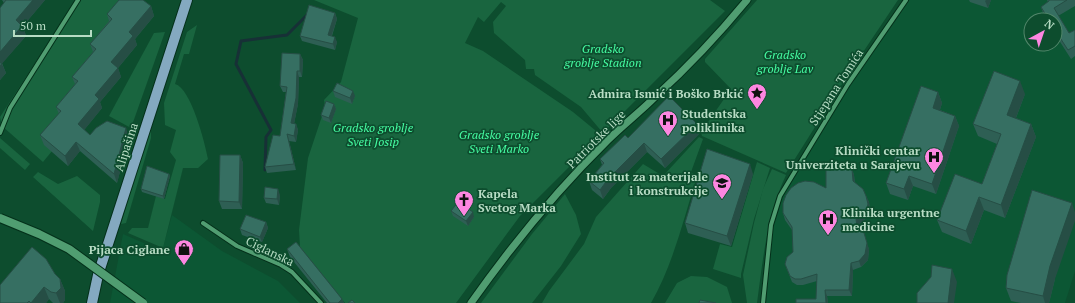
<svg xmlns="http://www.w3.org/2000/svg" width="1075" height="303" viewBox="0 0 1075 303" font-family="'PT Serif',serif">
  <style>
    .built { fill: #0c5734; fill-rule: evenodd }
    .green { fill: #19653f }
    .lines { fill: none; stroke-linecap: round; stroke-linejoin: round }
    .stream { stroke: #173036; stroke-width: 3 }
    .minor-casing { stroke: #04301a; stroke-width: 6 }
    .tertiary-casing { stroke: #04301a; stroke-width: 9 }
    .primary-casing { stroke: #04301a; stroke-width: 12 }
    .minor { stroke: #509d71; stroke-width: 4 }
    .tertiary { stroke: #509d71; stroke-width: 7 }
    .primary { stroke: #84a9c0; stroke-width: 10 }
    .secondary-bridge-casing { stroke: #04301a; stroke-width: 10; stroke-linecap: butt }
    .secondary-bridge { stroke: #509d71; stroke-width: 8 }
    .wall { fill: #2e5f54 }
    .shaded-wall { fill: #264e45 }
    .building { fill: #366f62; stroke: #264e45 }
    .labels { text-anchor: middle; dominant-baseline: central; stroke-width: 3.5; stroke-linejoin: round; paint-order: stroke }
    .park-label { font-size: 12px; font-style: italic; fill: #46fca2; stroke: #0d4d2e }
    .street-label { font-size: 12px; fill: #b7dcc4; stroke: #0d4d2e }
    .poi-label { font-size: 12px; font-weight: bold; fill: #b7dcc4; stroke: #0d4d2e; text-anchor: end }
  </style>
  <rect width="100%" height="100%" fill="#0d4d2e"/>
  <g class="built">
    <path d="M908,0H1075V271L1065,303H766L773,217L815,131L896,20ZM1031,20H1055V44H1031Z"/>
    <polygon points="172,215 222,251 278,281 300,303 110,303 123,234 162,251"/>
  </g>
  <g class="green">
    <polygon points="76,0 130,0 52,151 43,162 2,126 0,117"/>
    <polygon points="314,0 710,0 725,11 603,133 581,107 535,75 534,69 526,69 525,60 494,33 493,22 506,6 501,2 484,22 478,17 465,43 483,51 573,112 601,135 520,216 456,303 345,303 300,247 299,230 308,158 325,107 324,100 341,82 358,18"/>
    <polygon points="757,0 898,0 849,73 786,173 702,136 701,132 731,89 705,62 705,59"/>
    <path d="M197,25L189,54H184L175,84C191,88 205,143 208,159L198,168H183L163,248L128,233L132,228H148L156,196L165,199L176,160L170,152L176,130L165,125L164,103L187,32Z"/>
    <polygon points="165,32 131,128 109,116 154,33"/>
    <polygon points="151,121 151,138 126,223 121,224"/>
    <path d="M699,137L703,139L691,172L697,176C684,218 673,265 651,303H542L549,291L584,244L596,217L643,164L663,176Z"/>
    <polygon points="0,138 30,164 25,170 0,148"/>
    <polygon points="757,162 770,168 754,219 741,274 741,278 713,269 720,244 732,247"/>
    <path d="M772,169L786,175C767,215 763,259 757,303H747L743,275L754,223L763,189Z"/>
    <polygon points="38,172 58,184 77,176 100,195 100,202 93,231 33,177"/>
    <polygon points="565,194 576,215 581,234 561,266 532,303 481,303 532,234"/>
    <polygon points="691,276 707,277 727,287 732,303 665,303 677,283"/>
  </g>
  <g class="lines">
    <polyline class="stream" points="265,170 266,137 271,130 236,64 241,41 287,35 307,15"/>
    <defs>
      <g id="minor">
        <polyline points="0,133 10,108 78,0"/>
        <polyline points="203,223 237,246 281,265 292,272 321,303"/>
        <polyline points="763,303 771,225 780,196 848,84 906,0"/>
      </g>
      <path id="tertiary" d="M471,303C512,245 557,190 608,140C623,125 640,112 655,97C688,67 719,34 747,0"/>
      <polyline id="primary" points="92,303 98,275 187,0"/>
    </defs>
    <use href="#minor" class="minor-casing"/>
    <use href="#tertiary" class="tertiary-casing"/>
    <use href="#primary" class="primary-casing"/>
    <use href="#minor" class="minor"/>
    <use href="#tertiary" class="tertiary"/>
    <use href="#primary" class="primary"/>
    <defs>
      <polyline id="secondary-bridge" points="0,218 39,234 69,249 143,303"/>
    </defs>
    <use href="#secondary-bridge" class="secondary-bridge-casing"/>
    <use href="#secondary-bridge" class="secondary-bridge"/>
  </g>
  <g class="wall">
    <polygon points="2,0 45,0 23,26 26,36 2,63 6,73 0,80 0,8 4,3"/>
    <polygon points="969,0 991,0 988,8 970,2"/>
    <polygon points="1047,0 1075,0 1075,6 1058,16 1069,33 1075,30 1075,56 1071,59 1055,34 1055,20 1046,20 1044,16 1041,7 1048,2"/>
    <polygon points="151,6 154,16 135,39 137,45 118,68 121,77 100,102 102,108 84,130 90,135 129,137 117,183 80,151 68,166 44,145 40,135 59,114 56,107 75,84 72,77 93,52 90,44 109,21 107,14"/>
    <polygon points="335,13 337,19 332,36 337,42 335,50 302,41 300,36"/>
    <polygon points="300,54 303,60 302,77 299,77 298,104 294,124 296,124 298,130 296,142 289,141 296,170 267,173 265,167 280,136 286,92 283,92 280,86"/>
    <polygon points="333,91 355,96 352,104 335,97"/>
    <polygon points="938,92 942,103 940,110 955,116 959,126 936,194 913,186 908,200 890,194 886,183"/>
    <polygon points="1025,94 1016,118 1031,124 1036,137 1005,218 984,210 971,244 942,232 937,220 982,184 997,144 978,136 973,124"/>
    <polygon points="334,104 336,109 331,123 323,120 321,115"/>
    <polygon points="700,133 665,168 647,152 611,188 603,199 592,190 589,181 602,165 600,159 628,138"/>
    <polygon points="240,155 243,163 242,209 222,209 219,201"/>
    <polygon points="852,169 854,175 855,183 866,196 869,202 870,210 868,217 858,225 859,229 869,249 868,260 861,267 853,270 852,296 827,296 828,303 796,303 816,299 817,281 803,285 797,285 792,282 785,264 793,252 792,230 785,220 783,213 826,188"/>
    <polygon points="169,174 170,176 164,199 142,192 141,189"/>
    <polygon points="753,174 731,246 688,233 685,223"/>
    <polygon points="280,195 279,205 266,203 264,198"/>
    <polygon points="451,211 474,217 468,226 453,216"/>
    <polygon points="266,222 268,228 262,242 242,235 240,229"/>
    <polygon points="287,249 342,299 344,303 327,303 290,257"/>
    <polygon points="55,274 60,279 65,291 65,300 63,303 53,303 49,299 46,303 0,303 0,285"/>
    <polygon points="1055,279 1049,303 1021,303 1011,301 1006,288"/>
  </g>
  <g class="shaded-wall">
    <polygon points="33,0 45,0 23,26 26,36 0,66 0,52 16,20"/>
    <polygon points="986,0 991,0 988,8 985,1"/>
    <polygon points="151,6 154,16 135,39 137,45 118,68 121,77 100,102 102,108 81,134 78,124 95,95 111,62 129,32"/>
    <polygon points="335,13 337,19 330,40 328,35"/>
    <polygon points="335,37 337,42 335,50 333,44"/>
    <polygon points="300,54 303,60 302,77 300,71"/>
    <polygon points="2,64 6,73 0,80 0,66"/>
    <polygon points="297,71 299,77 298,104 293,129 291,123"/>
    <polygon points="1020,81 1025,94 1012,128 1007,115"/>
    <polygon points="353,91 355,96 352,104 350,98"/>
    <polygon points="938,92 942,103 937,119 933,108"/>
    <polygon points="334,104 336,109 331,123 329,118"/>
    <polygon points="955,116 959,126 936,194 932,184"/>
    <polygon points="296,124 298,130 296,142 294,136"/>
    <polygon points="697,124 700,133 665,168 661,159"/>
    <polygon points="1031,124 1036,137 1005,218 1001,205"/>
    <polygon points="126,128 129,137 117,183 114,174"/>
    <polygon points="287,134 289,141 296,170 294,164"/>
    <polygon points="76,142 80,151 68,166 65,156"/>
    <polygon points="644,143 647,152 611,188 603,199 600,190 608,179"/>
    <polygon points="240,155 243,163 242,209 239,202"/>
    <polygon points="750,164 753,174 731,246 727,236"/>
    <polygon points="852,169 854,175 855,187 853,181"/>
    <polygon points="169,174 170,176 164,199 163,196"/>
    <polygon points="909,176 913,186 908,200 904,189"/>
    <polygon points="278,189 280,195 279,205 277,199"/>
    <polygon points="866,196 869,202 870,210 868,217 858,225 859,233 857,227 856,219"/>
    <polygon points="979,197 984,210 971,244 966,231"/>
    <polygon points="1072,203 1075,212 1075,221 1055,279 1049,303 1045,303 1043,296 1050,266"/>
    <polygon points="473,212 474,217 468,226 466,221"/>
    <polygon points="266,222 268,228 262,242 260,237"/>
    <polygon points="867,243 869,249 868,260 861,267 859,261"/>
    <polygon points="851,263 853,270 852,296 849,290"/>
    <polygon points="952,269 957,282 954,303 948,303"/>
    <polygon points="60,279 65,291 65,300 63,303 60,303 56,293"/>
    <polygon points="44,287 49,299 46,303 31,303"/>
    <polygon points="825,290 827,296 828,303 826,303"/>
    <polygon points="342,299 344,303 338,303"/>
  </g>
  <g class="building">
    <polygon points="6,0 33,0 16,20 22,26 0,52 0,8"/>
    <polygon points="119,0 143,0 151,6 129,32 133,36 111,62 118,68 95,95 99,99 78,124 90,135 96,128 107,121 126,128 114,174 76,142 65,156 40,135 61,111 56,107 78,81 72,77 96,49 90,44 112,19 107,14"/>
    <polygon points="1049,0 1067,0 1054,8 1069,33 1075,30 1075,46 1068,50 1055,30 1055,20 1049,20 1041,7 1049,1"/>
    <polygon points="309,5 335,13 328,35 335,37 333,44 300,36"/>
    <polygon points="282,53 300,54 300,71 297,71 296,98 291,123 296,124 294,136 287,134 294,164 265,167 273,135 280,136 287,87 280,86"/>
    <polygon points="0,62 2,64 0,66"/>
    <polygon points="994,71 1020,81 1007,115 1031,124 1001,205 979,197 966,231 937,220 955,174 982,184 1001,134 973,124"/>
    <polygon points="337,83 353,91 350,98 333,91"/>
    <polygon points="921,86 938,92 933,108 955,116 932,184 909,176 904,189 886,183"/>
    <polygon points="669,96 697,124 661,159 644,143 608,179 600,190 589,181 604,163 600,159 625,135 628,138"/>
    <polygon points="326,101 334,104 329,118 321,115"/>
    <polygon points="707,149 750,164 727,236 685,223"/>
    <polygon points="220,155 240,155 239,202 219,201"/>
    <polygon points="147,166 169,174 163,196 141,189"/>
    <polygon points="826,168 852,169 853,181 863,189 866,196 868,204 866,211 856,219 857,227 864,233 867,243 865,254 859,261 851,263 849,290 825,290 826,303 796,303 796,299 816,299 817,274 801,279 795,279 790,276 785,264 787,257 793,252 792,227 783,213 783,203 786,195 791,188 798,183 805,181 814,182 826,188"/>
    <polygon points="265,187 278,189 277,199 264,198"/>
    <polygon points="1032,190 1072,203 1050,266 1043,296 1006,288 1007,275"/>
    <polygon points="458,202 473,212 466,221 451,211"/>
    <polygon points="246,215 266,222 260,237 240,229"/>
    <polygon points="296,242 342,299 338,303 330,303 287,249"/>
    <polygon points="32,247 46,259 55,274 60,279 61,288 56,293 51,292 44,287 31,303 29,301 27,303 0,303 0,284 0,285"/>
    <polygon points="932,265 952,269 948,303 917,303 917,293 931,277"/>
    <polygon points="352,300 355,303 348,303"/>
    <polygon points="700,300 716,303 699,303"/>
  </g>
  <defs>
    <symbol id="sight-pin" viewBox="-11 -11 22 30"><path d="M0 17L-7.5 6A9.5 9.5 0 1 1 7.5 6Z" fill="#fd86e1" stroke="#0d4d2e"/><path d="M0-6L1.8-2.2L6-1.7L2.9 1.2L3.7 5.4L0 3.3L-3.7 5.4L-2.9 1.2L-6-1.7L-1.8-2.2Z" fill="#111"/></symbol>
    <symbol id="hospital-pin" viewBox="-11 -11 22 30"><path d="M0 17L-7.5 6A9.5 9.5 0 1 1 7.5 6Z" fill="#fd86e1" stroke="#0d4d2e"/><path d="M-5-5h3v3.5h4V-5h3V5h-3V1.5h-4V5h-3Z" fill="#111"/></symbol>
    <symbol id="school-pin" viewBox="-11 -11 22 30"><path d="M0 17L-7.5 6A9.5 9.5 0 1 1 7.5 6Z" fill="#fd86e1" stroke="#0d4d2e"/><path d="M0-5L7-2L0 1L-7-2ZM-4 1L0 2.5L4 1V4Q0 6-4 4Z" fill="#111"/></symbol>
    <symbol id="church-pin" viewBox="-11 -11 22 30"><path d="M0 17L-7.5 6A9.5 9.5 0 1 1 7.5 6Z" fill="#fd86e1" stroke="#0d4d2e"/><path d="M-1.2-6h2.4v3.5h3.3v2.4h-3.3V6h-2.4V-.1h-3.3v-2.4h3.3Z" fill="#111"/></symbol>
    <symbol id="shop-pin" viewBox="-11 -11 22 30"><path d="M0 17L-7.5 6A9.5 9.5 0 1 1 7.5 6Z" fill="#fd86e1" stroke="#0d4d2e"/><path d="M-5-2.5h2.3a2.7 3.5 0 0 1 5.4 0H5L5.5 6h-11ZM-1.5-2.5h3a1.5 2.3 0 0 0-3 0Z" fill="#111"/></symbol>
  </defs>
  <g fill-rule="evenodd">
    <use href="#sight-pin" x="746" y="82" width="22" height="30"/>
    <use href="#hospital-pin" x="657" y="109" width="22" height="30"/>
    <use href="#hospital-pin" x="923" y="146" width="22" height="30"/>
    <use href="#school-pin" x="711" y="172" width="22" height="30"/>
    <use href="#church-pin" x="453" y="189" width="22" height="30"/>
    <use href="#hospital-pin" x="817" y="208" width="22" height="30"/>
    <use href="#shop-pin" x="173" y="238" width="22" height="30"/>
  </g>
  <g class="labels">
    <g class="park-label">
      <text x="603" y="48">Gradsko<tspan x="603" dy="14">groblje Stadion</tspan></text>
      <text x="785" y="54">Gradsko<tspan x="785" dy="14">groblje Lav</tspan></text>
      <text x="373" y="127">Gradsko groblje<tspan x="373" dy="14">Sveti Josip</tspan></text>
      <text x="499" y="134">Gradsko groblje<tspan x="499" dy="14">Sveti Marko</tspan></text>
    </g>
    <g class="street-label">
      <text transform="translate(836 87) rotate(-57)">Stjepana Tomića</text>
      <text transform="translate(596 139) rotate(-45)">Patriotske lige</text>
      <text transform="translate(126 147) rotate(-72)">Alipašina</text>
      <text transform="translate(270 251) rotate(26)">Ciglanska</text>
    </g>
    <g class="poi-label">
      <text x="743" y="93">Admira Ismić i Boško Brkić</text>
      <text x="682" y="113" text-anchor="start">Studentska<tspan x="682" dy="14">poliklinika</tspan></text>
      <text x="920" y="150">Klinički centar<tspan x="920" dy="14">Univerziteta u Sarajevu</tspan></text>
      <text x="708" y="176">Institut za materijale<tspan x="708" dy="14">i konstrukcije</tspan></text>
      <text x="478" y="193" text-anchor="start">Kapela<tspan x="478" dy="14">Svetog Marka</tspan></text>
      <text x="842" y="212" text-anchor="start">Klinika urgentne<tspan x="842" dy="14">medicine</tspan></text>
      <text x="170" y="249">Pijaca Ciglane</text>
    </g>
  </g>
  <g transform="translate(1043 32) rotate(40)"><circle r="19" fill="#0d4d2e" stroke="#51866a"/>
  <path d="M0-3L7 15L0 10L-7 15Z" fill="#fd86e1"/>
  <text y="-6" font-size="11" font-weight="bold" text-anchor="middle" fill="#b7dcc4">N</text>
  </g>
  <path d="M14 30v6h77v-6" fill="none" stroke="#b7dcc4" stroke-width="2"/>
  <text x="20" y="30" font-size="12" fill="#b7dcc4" stroke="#0d4d2e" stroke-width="3" paint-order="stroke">50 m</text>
</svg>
